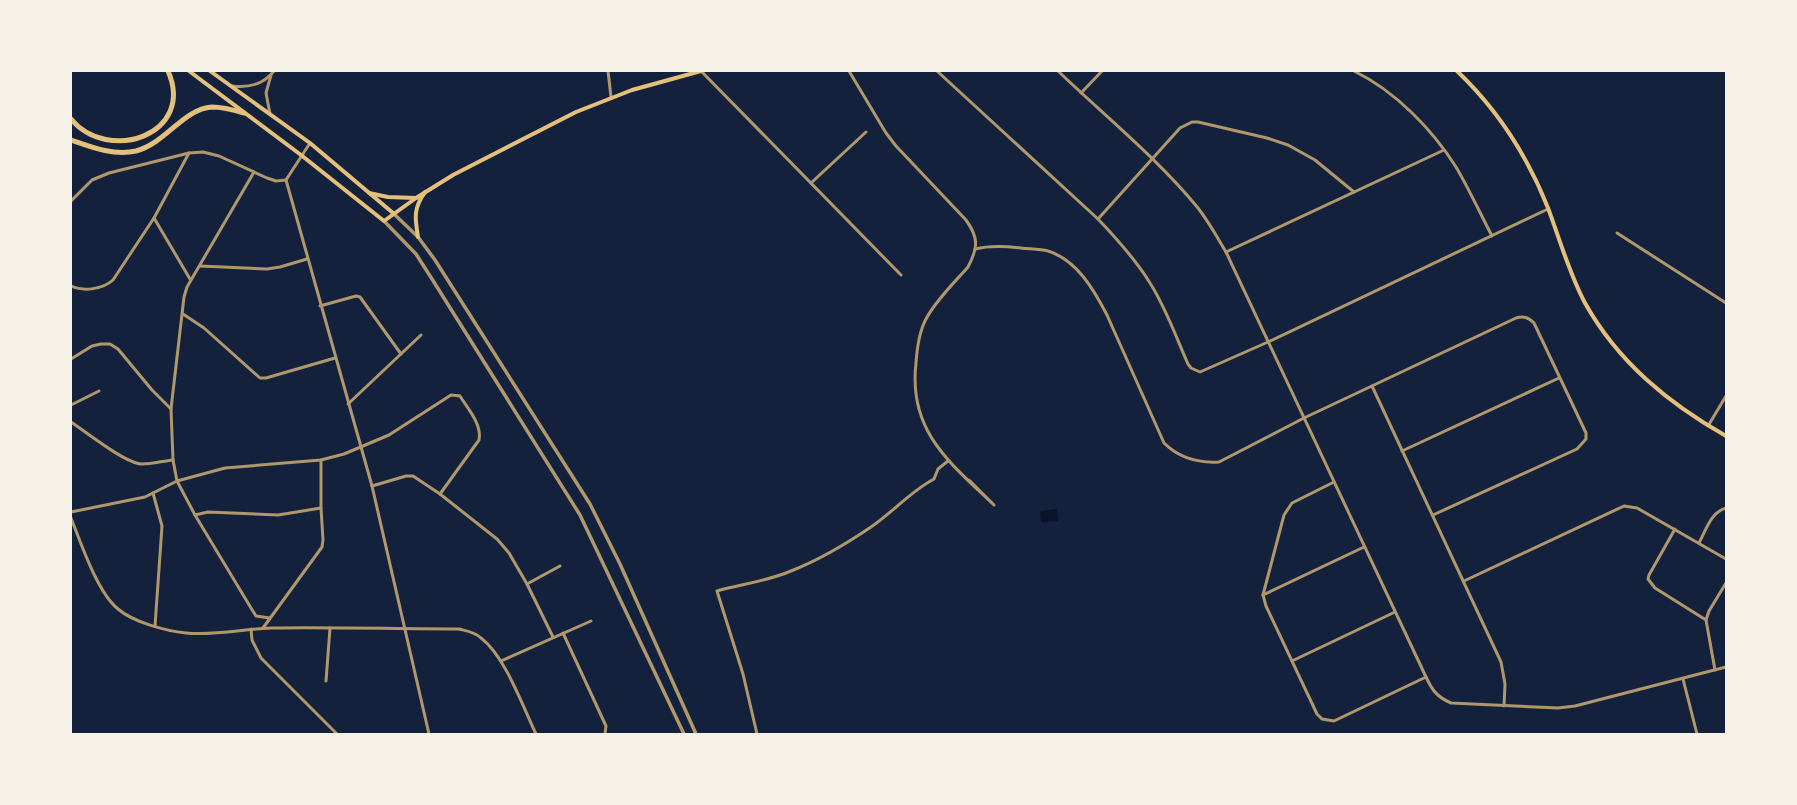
<svg xmlns="http://www.w3.org/2000/svg" width="1797" height="805" viewBox="0 0 1797 805" font-family="Signika,sans-serif">
  <style>
    .water { fill: #0b132b }
    .lines { fill: none; stroke-linecap: round; stroke-linejoin: round }
    .minor { stroke: #b1986c; stroke-width: 3 }
    .tertiary { stroke: #b1986c; stroke-width: 3.5 }
    .secondary { stroke: #e5c07b; stroke-width: 4 }
    .trunk { stroke: #e5c07b; stroke-width: 5 }
  </style>
  <rect width="100%" height="100%" fill="#14213d"/>
  <polygon class="water" points="1057,509 1058,521 1041,522 1040,511"/>
  <g class="lines">
    <g class="minor">
      <polyline points="608,71 611,97"/>
      <polyline points="701,71 901,275"/>
      <path d="M849,71L886,133L896,146L966,220C979,238 978,248 968,267C954,283 936,300 926,319C919,332 917,348 916,363C908,431 950,463 994,505L969,480"/>
      <path d="M937,71L1098,219C1117,239 1136,260 1150,283C1166,308 1176,337 1188,364L1191,368L1200,372L1268,342L1548,209"/>
      <path d="M1058,71C1105,116 1157,158 1198,208C1209,222 1217,237 1226,252L1426,677C1432,690 1437,697 1451,703L1558,708L1575,706L1726,667"/>
      <path d="M1354,71C1395,91 1432,129 1456,167C1469,189 1480,213 1492,236"/>
      <path d="M232,86C249,88 263,85 274,71"/>
      <polyline points="1081,93 1102,71"/>
      <polyline points="270,114 266,93 271,75"/>
      <polyline points="310,143 286,180 372,486 429,734"/>
      <polyline points="254,172 187,287 184,297 171,409 173,460 177,481 195,515 251,608 256,616 270,618"/>
      <polyline points="811,183 866,132"/>
      <polyline points="71,201 92,180 109,173 189,153 203,152 219,156 267,178 276,181 286,180"/>
      <polyline points="154,218 190,279"/>
      <polyline points="1098,219 1180,128 1192,122 1198,122 1267,138 1288,145 1315,160 1354,192"/>
      <polyline points="1617,233 1726,303"/>
      <path d="M975,249C991,245 1005,246 1021,248C1029,249 1040,249 1048,251C1077,260 1094,290 1107,315L1164,443C1179,458 1199,463 1219,462L1304,418L1516,318C1524,316 1528,317 1534,323L1586,433V439L1577,449L1433,515"/>
      <polyline points="1226,252 1444,150"/>
      <polyline points="200,266 267,269 280,267 307,259"/>
      <path d="M71,286C84,292 103,289 113,280L154,218L189,153"/>
      <polyline points="320,306 356,296 360,297 401,354"/>
      <polyline points="183,314 204,328 260,378 266,378 335,358"/>
      <polyline points="71,359 92,346 101,344 110,344 118,349 152,390 171,409"/>
      <polyline points="1372,386 1501,662 1505,684 1504,706"/>
      <polyline points="348,404 421,335"/>
      <polyline points="71,405 99,391"/>
      <path d="M71,422C86,432 126,464 142,464C152,464 163,461 173,460"/>
      <polyline points="1708,426 1726,396"/>
      <polyline points="1402,451 1559,378"/>
      <polyline points="1334,482 1292,503 1284,515 1263,595 1266,606 1317,714 1322,719 1334,721 1426,677"/>
      <polyline points="372,486 406,476 413,476 440,494 497,539 509,553 527,584 553,637"/>
      <polyline points="153,493 162,526 155,626"/>
      <path d="M71,512L145,497L177,481L225,468L321,460L344,454L389,435L451,395L460,396C468,409 482,424 479,440L440,494"/>
      <polyline points="195,515 208,512 278,515 321,508"/>
      <path d="M71,518C81,543 97,592 118,609C133,622 166,631 186,633C214,636 243,629 271,628C333,627 396,629 459,629C467,631 475,632 481,638C505,656 523,707 536,734"/>
      <polyline points="1675,529 1649,575 1648,579 1655,588 1706,620"/>
      <path d="M1699,543C1706,530 1711,512 1726,508"/>
      <polyline points="1464,581 1624,506 1637,508 1726,559"/>
      <polyline points="527,584 560,566"/>
      <polyline points="1263,595 1364,547"/>
      <polyline points="263,628 322,547 323,540 321,508 321,460"/>
      <polyline points="251,629 252,640 261,658 337,734"/>
      <polyline points="563,633 606,726 605,734"/>
      <polyline points="501,661 591,621"/>
      <polyline points="1292,661 1395,612"/>
      <polyline points="1715,670 1706,620 1709,611 1726,583"/>
      <polyline points="1683,679 1697,734"/>
      <polyline points="326,681 330,628"/>
      <path d="M757,734L743,674L717,591C742,584 768,581 791,571C819,560 846,544 871,527C893,512 911,491 934,479L938,469L948,461"/>
    </g>
    <g class="tertiary">
      <polyline points="393,213 418,237 435,260 590,504 620,564 696,734"/>
      <polyline points="384,221 416,254 432,279 580,515 684,734"/>
    </g>
    <g class="secondary">
      <polyline points="189,71 301,155 384,221 416,198 453,175 576,112 632,90 701,71"/>
      <polyline points="210,71 310,143 393,213"/>
      <path d="M1457,71C1498,110 1527,155 1548,208C1560,240 1569,273 1585,303C1618,362 1668,403 1726,436"/>
      <polyline points="369,193 388,197 416,198"/>
      <path d="M418,237C415,218 413,209 425,192"/>
    </g>
    <g class="trunk">
      <path d="M71,119C108,164 196,135 168,71"/>
      <path d="M71,140C91,147 114,156 136,151C166,143 183,109 212,107C223,107 234,110 244,113"/>
    </g>
  </g>
  <rect width="1797" height="805" fill="none" stroke="#f6f1e7" stroke-width="144"/>
</svg>
